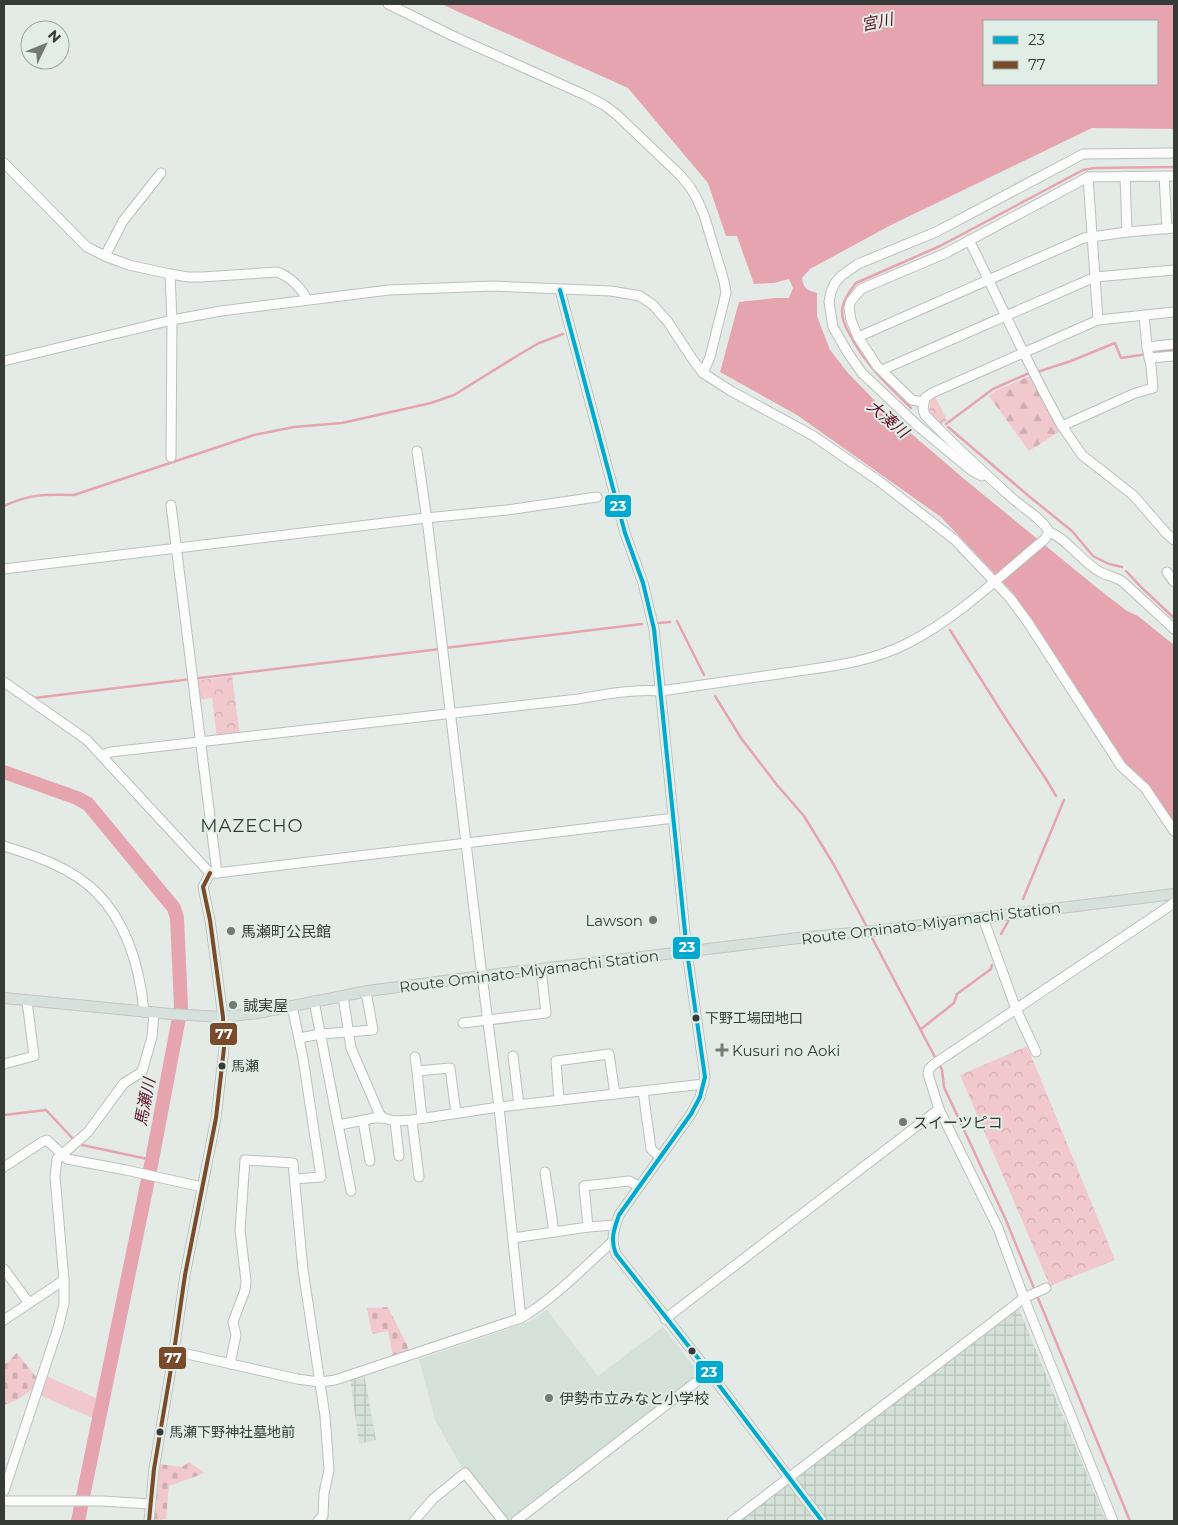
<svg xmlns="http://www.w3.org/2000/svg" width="1178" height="1525" viewBox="0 0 1178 1525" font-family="Montserrat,'Noto Sans JP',sans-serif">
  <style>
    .built { fill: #d3e1d9 }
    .industrial { fill: url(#industrial-grid) }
    .grass { fill: #f1c9cd }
    .forest { fill: url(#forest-firs) }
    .cemetery { fill: url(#cemetery-stones) }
    .park { fill: url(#park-crowns) }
    .water { fill: #e6a5ae; fill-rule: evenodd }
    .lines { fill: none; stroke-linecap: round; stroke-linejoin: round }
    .stream { stroke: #e6a5ae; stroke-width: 2.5 }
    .river { stroke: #e6a5ae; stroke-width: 14 }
    .minor-casing { stroke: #bbc0bd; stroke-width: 11 }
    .major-casing { stroke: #c2c5c3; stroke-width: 12 }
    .minor { stroke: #fbfcfb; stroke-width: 9 }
    .major { stroke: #d6e0dc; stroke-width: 10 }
    .bus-1-casing { stroke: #e1eee7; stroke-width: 8 }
    .bus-2-casing { stroke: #e1eee7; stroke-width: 8 }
    .bus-1 { stroke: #00a9ce; stroke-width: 4 }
    .bus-2 { stroke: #7a4b2a; stroke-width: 4 }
    .poi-dot { fill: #737975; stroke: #e1eee7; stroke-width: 2 }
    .bus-dot { fill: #363b38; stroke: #e1eee7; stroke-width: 2 }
    .labels { text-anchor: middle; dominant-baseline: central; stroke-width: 4; stroke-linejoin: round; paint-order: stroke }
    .bus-label { font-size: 14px; fill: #363b38; stroke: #e1eee7; text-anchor: start }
    .poi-label { font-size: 15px; fill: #363b38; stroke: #e1eee7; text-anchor: start }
    .street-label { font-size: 15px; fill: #363b38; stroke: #e1eee7 }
    .water-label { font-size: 16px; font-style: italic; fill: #630d25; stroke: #e1eee7 }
    .quarter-label { font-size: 18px; letter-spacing: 1px; fill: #363b38; stroke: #e1eee7 }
    .line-badge { stroke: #e1eee7; stroke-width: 2 }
    .badge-label { font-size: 14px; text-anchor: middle; font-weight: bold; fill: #fff }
  </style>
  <defs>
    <pattern id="industrial-grid" width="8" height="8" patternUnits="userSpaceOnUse" patternTransform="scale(1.25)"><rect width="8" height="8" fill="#d3e1d9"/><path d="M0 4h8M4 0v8" fill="none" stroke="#b6c2bb"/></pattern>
    <pattern id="forest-firs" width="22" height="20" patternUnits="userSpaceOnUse" patternTransform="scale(1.25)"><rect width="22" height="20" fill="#f1c9cd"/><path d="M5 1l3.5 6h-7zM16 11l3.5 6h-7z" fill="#cfaeb1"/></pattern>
    <pattern id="cemetery-stones" width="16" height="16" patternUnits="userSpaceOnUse" patternTransform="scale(1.25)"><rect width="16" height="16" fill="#f1c9cd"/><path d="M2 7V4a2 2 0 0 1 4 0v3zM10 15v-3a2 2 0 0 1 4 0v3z" fill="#cfaeb1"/></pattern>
    <pattern id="park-crowns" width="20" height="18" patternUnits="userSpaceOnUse" patternTransform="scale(1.25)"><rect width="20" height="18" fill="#f1c9cd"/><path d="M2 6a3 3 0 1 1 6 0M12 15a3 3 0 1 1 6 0" fill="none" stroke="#cfaeb1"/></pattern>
  </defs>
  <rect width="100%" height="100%" fill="#e4ebe7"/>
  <polygon class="built" points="547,1310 598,1376 663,1327 700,1374 584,1463 516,1521 503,1521 465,1473 435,1420 419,1359 529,1322"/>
  <g class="industrial">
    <polygon points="1019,1309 1106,1521 739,1521"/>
    <polygon points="364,1374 376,1440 359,1444 350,1377"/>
  </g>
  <polygon class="grass" points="46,1376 96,1398 93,1418 39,1395"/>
  <polygon class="forest" points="1027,377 1031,377 1062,430 1029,451 989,396 995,391"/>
  <g class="cemetery">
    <polygon points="388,1307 410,1351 393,1357 388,1331 372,1334 367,1308"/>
    <polygon points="17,1353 37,1378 34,1388 17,1400 4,1405 4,1365"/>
    <polygon points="189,1462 205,1473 169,1486 166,1519 153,1521 159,1464 182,1467"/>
  </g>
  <g class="park">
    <polygon points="935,396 947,420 941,425 929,413 931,398"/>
    <polygon points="232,676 240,735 217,739 212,698 197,700 194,681"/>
    <polygon points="1027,1046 1115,1260 1050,1286 960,1075"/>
  </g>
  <path class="water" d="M441,4H1174V129L1092,128L891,225L810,269L802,278C804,289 807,290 817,293V316L830,350L848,373L885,411L963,478L1096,587L1127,611L1138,616L1174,645V824L1146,784L1125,762L1013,593L941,517L797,415L720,372L739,302L775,298H789L793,288L789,279L774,283L754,284L737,236H726L708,183L628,88ZM984,21H1157V84H984Z"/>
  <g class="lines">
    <g class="stream">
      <path d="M911,408C887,385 864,363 849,333C845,326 842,319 842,311C843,300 850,291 856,283L940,246L1083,170L1094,168L1174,167"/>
      <polyline points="946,424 993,389 1027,374 1031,374 1071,361 1115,343 1121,358 1174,350"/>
      <polyline points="948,427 1030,497 1072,531 1093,556 1109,564 1122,567"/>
      <path d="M4,506C29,494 46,494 74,495L254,435L294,427L342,423L431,403L454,395L520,354L539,343L563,334"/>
      <polyline points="1126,571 1142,588 1174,618"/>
      <polyline points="677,621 704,675"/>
      <polyline points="659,623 670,622"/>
      <polyline points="950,630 1006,719 1046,779 1056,796"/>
      <polyline points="445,648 642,624"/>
      <polyline points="715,696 741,738 777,785 804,816 834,865 868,929"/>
      <polyline points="34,698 440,649"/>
      <polyline points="1023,899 1064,800"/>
      <polyline points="870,934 936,1059"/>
      <polyline points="1001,934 1010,918"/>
      <polyline points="921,1029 954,1003 957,994 991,969 992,965"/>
      <polyline points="939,1064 942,1070 944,1087 1005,1218 1130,1521"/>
      <polyline points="4,1115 46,1110 74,1140"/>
      <polyline points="79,1143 82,1145 152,1160"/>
    </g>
    <polyline class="river" points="4,772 77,798 88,804 174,908 177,918 181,1007 152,1160 78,1521"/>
    <defs>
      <g id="minor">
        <polyline points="388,4 455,37 585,95 604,105 616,114 680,175 690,187 697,199 704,215 724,281 726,293 710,357 703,373 731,391 812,435 879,481 955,540 1010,598 1029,624 1121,766 1145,788 1174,831"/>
        <path d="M4,163L87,247L105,256L129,265L170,274L188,277H202L277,272C289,276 302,288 307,300"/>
        <polyline points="1125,176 1127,232"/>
        <polyline points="1164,176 1167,229"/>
        <polyline points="1088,177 1098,320"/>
        <path d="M969,240C1000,302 1028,366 1062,426"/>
        <polyline points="105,256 123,221 161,173"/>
        <polyline points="170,274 172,320 171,457"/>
        <path d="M560,290L625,533L643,583L654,629L687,952L705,1077L700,1097L691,1114L619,1215C614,1229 610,1240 616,1254L709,1372L822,1521"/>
        <polyline points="1144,315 1147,347"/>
        <polyline points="858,337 1084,238 1127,232 1174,228"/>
        <polyline points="1174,344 1147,347 1151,366 1153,388 1133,394 1062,426 1082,455 1133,495 1167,534 1174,540"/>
        <polyline points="1149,358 1174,356"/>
        <polyline points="4,361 172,320 221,311 389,290 493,286 611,291 640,296 653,305 668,322 693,360 703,373"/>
        <polyline points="882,370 1095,277 1174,270"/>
        <polyline points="923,402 912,400 877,366 858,337 851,320 849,307 851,301 861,289 946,253 1088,177 1174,176"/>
        <polyline points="417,451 428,527 482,976 499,1107 521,1318"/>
        <polyline points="982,476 971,470 918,426 862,373 848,353 833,327 829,302 831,292 835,283 841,276 858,264 936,232 1083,154 1174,153"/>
        <polyline points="171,505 217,873"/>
        <path d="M1049,532C1067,538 1083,564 1102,573C1109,576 1116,577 1123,582L1174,629"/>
        <polyline points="4,569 426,518 507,510 597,497"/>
        <polyline points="1167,572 1174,582"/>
        <polyline points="4,682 87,740 210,873 217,873 674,818"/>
        <path d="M101,755L111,752L578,699C606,694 633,689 661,691C702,685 743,679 785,673C825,667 869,663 906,644C958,618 1000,576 1045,539L1049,532C1043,519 1023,508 1012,498C982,471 953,444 925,415L923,409L925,398L932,393L1098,320L1174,312"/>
        <path d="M4,846C36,856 72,868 96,892C128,924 140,968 144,1012"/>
        <polyline points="983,918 1016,1009 1036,1052"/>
        <polyline points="343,996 351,1048 379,1113 383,1118"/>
        <polyline points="314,1001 351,1191"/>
        <polyline points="292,1006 303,1058 321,1177 295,1179"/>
        <polyline points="463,1023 546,1013 541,969"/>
        <polyline points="299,1038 321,1034 373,1030 366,992"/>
        <polyline points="513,1056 519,1105"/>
        <polyline points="415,1057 417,1071"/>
        <polyline points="4,1064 34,1056 27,1001"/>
        <polyline points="643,1091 651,1149 660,1157"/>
        <polyline points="559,1100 556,1061 609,1054 615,1094"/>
        <polyline points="422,1118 417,1071 450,1068 456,1113"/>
        <polyline points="412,1120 419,1177"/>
        <polyline points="363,1121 370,1161"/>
        <polyline points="395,1121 399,1156"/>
        <polyline points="339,1125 374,1118 383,1118 395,1121 412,1120 499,1107 704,1084"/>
        <polyline points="4,1167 42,1142 47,1140 67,1159 126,1170 202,1187"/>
        <polyline points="545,1172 554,1232"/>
        <polyline points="588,1227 584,1186 629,1181 639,1186"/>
        <polyline points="513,1238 588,1227 615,1225"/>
        <polyline points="4,1269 29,1303"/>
        <polyline points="665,1319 939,1109"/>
        <polyline points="4,1320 64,1280"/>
        <path d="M174,1351L297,1379L320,1382L335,1380L521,1318C555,1298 583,1268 612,1242"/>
        <polyline points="230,1364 236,1335 233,1322 245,1290 246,1281 240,1230 245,1160 293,1163 303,1270 325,1416 329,1470 324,1493 323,1516 318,1521"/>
        <polyline points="4,1491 58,1328 64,1304 64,1280 55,1177 57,1159 88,1132 124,1083 142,1072 152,1037 154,1012"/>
        <polyline points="4,1501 102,1501 150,1504"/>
        <polyline points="149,1521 154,1469 174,1351 185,1275 216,1118 224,1048 223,1017 210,920 203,887 210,873"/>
        <polyline points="414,1521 433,1499 465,1473 503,1521"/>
        <polyline points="516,1521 709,1372"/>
        <polyline points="732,1521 1024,1298 1046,1288"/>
        <polyline points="1113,1521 1024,1298 998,1228 939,1109 928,1074 929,1069 934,1064 1174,903"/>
      </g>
      <polyline id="major" points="4,998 170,1014 223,1017 258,1013 368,991 482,976 799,938 874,931 1174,894"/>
    </defs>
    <use href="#minor" class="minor-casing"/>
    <use href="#major" class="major-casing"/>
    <use href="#minor" class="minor"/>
    <use href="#major" class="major"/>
    <defs>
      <path id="bus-1" d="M560,290L625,533L643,583L654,629L687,952L705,1077L700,1097L691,1114L619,1215C614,1229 610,1240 616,1254L709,1372L822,1521"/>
      <polyline id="bus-2" points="149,1521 154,1469 174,1351 185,1275 216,1118 224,1048 223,1017 210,920 203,887 210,873"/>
    </defs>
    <use href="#bus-1" class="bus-1-casing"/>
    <use href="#bus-2" class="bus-2-casing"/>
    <use href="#bus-1" class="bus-1"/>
    <use href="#bus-2" class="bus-2"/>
  </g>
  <g class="poi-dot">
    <circle cx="653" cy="920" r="5"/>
    <circle cx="231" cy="931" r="5"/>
    <circle cx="233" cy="1005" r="5"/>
    <path d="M719.5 1042.5h5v5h5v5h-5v5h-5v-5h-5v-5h5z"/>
    <circle cx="903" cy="1122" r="5"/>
    <circle cx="549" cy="1398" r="5"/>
  </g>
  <g class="bus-dot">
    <circle cx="696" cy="1018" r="4.5"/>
    <circle cx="222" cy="1066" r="4.5"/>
    <circle cx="692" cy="1351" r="4.5"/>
    <circle cx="160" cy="1432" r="4.5"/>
  </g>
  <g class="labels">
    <g class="bus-label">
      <text x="705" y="1018">下野工場団地口</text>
      <text x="231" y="1066">馬瀬</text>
      <text x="169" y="1432">馬瀬下野神社墓地前</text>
    </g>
    <g class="poi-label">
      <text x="643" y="920" text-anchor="end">Lawson</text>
      <text x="241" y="931">馬瀬町公民館</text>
      <text x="243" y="1005">誠実屋</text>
      <text x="732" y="1050">Kusuri no Aoki</text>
      <text x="913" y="1122">スイーツピコ</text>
      <text x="559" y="1398">伊勢市立みなと小学校</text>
    </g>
    <g class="street-label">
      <text transform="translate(931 923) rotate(-7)">Route Ominato-Miyamachi Station</text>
      <text transform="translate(529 971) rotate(-7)">Route Ominato-Miyamachi Station</text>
    </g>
    <g class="water-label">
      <text transform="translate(877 22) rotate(-12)">宮川</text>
      <text transform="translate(888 419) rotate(40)">大湊川</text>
      <text transform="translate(145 1102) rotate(-79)">馬瀬川</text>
    </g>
    <g class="quarter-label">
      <text x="252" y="826">MAZECHO</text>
    </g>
  </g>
  <g class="line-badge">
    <rect x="604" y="494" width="28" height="24" rx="5" fill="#00a9ce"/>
    <rect x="672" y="936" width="29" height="24" rx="5" fill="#00a9ce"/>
    <rect x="209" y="1022" width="29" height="24" rx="5" fill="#7a4b2a"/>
    <rect x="158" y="1346" width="29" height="24" rx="5" fill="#7a4b2a"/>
    <rect x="695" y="1360" width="29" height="24" rx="5" fill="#00a9ce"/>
  </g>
  <g class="badge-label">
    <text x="618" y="511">23</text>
    <text x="687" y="952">23</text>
    <text x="224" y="1039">77</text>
    <text x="173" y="1363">77</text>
    <text x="709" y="1377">23</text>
  </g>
  <rect width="1178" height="1525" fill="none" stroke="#363b38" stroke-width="10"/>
  <rect x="983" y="20" width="175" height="65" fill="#e1eee7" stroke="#9da6a1"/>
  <rect x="993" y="36" width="25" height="8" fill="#00a9ce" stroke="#9da6a1"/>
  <text x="1028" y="45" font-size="15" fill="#363b38">23</text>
  <rect x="993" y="61" width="25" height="8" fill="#7a4b2a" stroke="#9da6a1"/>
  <text x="1028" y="70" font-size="15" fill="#363b38">77</text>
  <g transform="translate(45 45) rotate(47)"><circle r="24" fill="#e1eee7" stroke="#9da6a1"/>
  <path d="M0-4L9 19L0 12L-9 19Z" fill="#737975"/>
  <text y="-8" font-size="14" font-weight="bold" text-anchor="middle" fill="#363b38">N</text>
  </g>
</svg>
